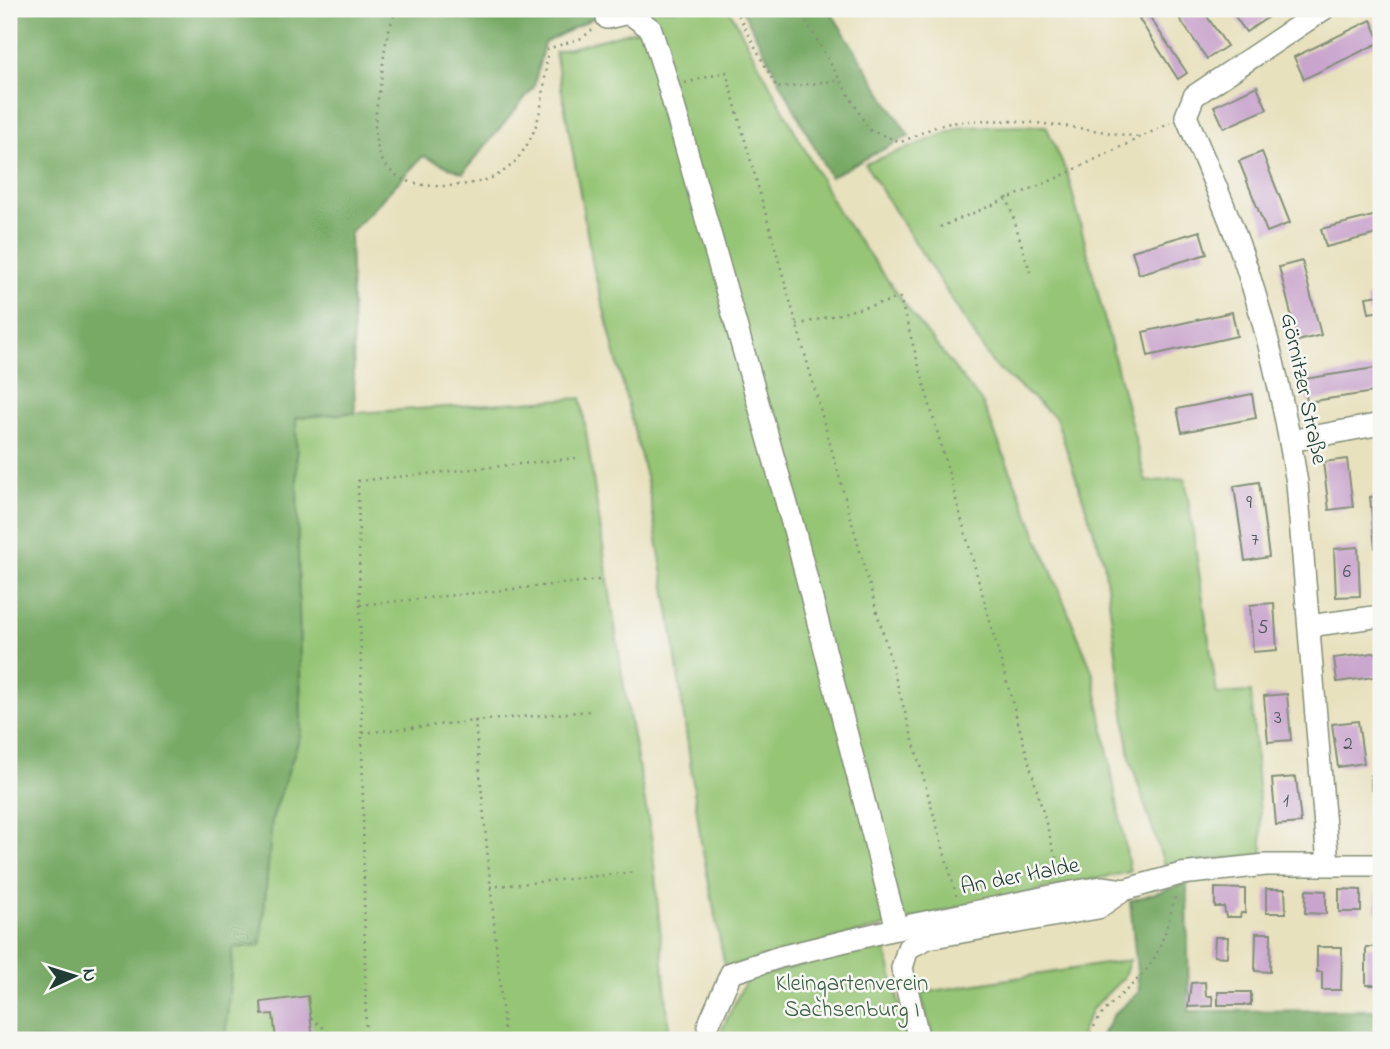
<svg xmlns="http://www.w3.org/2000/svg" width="1390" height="1049" viewBox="0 0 1390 1049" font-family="'Indie Flower',sans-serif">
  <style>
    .green { fill: #95c575; stroke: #5a8154; stroke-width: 2 }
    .forest { fill: #78aa66; stroke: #4c744d; stroke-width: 2 }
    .building { fill: #c9a5cd }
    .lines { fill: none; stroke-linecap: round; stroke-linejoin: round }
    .minor-casing { stroke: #848f79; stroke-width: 24 }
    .path { stroke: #848f79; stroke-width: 2.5; stroke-dasharray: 2 5; stroke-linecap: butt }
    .minor { stroke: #fff; stroke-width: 21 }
    .labels { text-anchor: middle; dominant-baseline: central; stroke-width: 5; stroke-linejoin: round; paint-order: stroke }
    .number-label { font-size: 19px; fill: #4a575a }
    .street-label { font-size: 23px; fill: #1f3d34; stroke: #f6f6f2 }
    .park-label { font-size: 23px; fill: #3c5f44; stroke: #f6f6f2 }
  </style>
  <rect width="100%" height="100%" fill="#f6f6f2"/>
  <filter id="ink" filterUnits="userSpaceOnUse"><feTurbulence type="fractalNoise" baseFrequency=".0143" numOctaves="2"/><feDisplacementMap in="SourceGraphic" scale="14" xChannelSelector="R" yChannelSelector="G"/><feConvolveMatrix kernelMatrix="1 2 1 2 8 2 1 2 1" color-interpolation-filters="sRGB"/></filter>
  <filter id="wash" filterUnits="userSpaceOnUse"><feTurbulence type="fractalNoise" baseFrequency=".00686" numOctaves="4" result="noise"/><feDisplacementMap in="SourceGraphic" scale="28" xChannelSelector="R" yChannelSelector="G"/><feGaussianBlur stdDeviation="1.57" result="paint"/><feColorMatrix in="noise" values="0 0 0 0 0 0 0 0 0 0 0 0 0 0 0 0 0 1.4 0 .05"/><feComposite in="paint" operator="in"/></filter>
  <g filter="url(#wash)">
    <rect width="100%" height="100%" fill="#e8e1be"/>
    <g class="green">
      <polygon points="648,9 729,9 839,213 915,318 983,404 1093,673 1130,872 963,906 725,967 701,842 672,629 648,485 593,266 555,52 652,26"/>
      <polygon points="1046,126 1068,176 1146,482 1185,478 1217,694 1251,692 1263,855 1164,864 1130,759 1104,562 1056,418 993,364 865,164 963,127"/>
      <polygon points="581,398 624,687 652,841 670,1040 225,1040 233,948 261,945 272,819 301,733 296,417"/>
      <polygon points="884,943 908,1040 724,1040 722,1029 746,980"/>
      <polygon points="1130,960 1123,978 1092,1009 1078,1040 934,1040 920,993"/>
    </g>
    <g class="forest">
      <polygon points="9,9 611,9 544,43 534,87 463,173 423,156 350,233 355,412 296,418 301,733 272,819 261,945 233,948 225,1040 9,1040"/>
      <polygon points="742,9 829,9 909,136 830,177"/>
      <polygon points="1187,883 1189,1011 1381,1010 1381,1040 1099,1040 1114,1014 1139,992 1130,901"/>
    </g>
    <g id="blocks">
      <g class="building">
        <polygon points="1173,9 1202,9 1227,46 1207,59"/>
        <polygon points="1230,9 1260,9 1267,18 1246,32"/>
        <polygon points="1147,13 1187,73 1178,79 1139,19"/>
        <polygon points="1371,20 1381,42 1304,79 1294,57"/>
        <polygon points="1257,86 1267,109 1224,128 1214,106"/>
        <polygon points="1262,152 1290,223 1267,232 1239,161"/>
        <polygon points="1381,214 1381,233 1326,247 1321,229"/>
        <polygon points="1200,231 1207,254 1139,274 1132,251"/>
        <polygon points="1302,261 1321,335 1298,341 1279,267"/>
        <polygon points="1381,295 1381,311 1369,313 1366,297"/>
        <polygon points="1232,312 1237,336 1148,356 1143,332"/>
        <polygon points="1381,367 1381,391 1307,402 1304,379"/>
        <polygon points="1252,394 1256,418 1182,432 1177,409"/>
        <polygon points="1347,459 1353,507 1329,510 1323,462"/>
        <polygon points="1259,482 1269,557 1245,561 1234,486"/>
        <polygon points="1381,496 1381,548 1375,548 1370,497"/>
        <polygon points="1358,547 1360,596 1336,597 1334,549"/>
        <polygon points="1274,603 1277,650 1253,652 1250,605"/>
        <polygon points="1381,652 1381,676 1337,682 1334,658"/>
        <polygon points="1287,694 1291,740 1268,742 1264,696"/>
        <polygon points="1358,721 1364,763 1338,767 1332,724"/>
        <rect x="1371" y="775" width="10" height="15"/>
        <polygon points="1296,777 1301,823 1276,825 1272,779"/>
        <polygon points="1215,888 1245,889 1245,913 1241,913 1240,917 1226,917 1224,907 1215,907"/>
        <polygon points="1266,889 1285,889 1286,913 1266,913"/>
        <polygon points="1339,889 1361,890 1361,912 1339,912"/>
        <polygon points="1377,889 1381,889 1381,913 1376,913"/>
        <polygon points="1306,890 1326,891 1326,914 1305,913"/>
        <polygon points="1256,933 1271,933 1270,972 1255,971"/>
        <polygon points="1215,937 1228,937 1227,957 1214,956"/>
        <polygon points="1317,947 1342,947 1341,990 1322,990 1322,972 1317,972"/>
        <rect x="1366" y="947" width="15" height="38"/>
        <polygon points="1205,982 1206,996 1212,996 1213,1006 1188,1007 1191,983"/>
        <rect x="1218" y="992" width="33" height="13"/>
        <polygon points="308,996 313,1040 276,1040 273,1014 262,1015 261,1002"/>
      </g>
    </g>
  </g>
  <g filter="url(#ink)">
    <use href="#blocks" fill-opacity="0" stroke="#848f79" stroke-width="2"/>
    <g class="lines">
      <defs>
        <g id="minor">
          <path d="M1324,9L1194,96L1186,116C1204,159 1223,201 1239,245C1266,322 1284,402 1297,483L1328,864"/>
          <polyline points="607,18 629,13 651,29 665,74 795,533 897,929"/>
          <polyline points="1290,441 1381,424"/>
          <polyline points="1309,626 1381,616"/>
          <polyline points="708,1026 731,973 780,957 916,924 1066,893 1102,887 1124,890 1181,874 1266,865 1381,865"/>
          <polyline points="919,1040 902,968 908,948 928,938 1098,908 1124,890"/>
        </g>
      </defs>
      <use href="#minor" class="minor-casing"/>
      <g class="path">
        <path d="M397,9C384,38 385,50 381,81C378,99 373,121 376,140C382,184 423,189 459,185C489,182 509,174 525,148C544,119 544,82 548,49L582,38L592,30"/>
        <polyline points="735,9 777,88 841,80"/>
        <path d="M799,9L869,130L901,142C916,136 931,127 946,124C997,113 1088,130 1140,137"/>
        <polyline points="685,83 726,72 957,898"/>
        <polyline points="1007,197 1030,272"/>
        <polyline points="940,227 1057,178 1170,123"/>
        <polyline points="797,325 900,298 1061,877"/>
        <polyline points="360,605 599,580"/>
        <polyline points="475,721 590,711"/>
        <polyline points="362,733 358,481 577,458"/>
        <polyline points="490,887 636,872"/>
        <polyline points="311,1018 338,1040"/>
        <polyline points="366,1040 362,733 475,721 505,1040"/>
        <path d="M1089,1040C1097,1008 1131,991 1150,965C1164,945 1169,917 1176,894"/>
      </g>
      <use href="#minor" class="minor"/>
    </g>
  </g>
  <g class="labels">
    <g class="number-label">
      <text x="1249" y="503">9</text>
      <text x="1255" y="540">7</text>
      <text x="1347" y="572">6</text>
      <text x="1263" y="628">5</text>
      <text x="1278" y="718">3</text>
      <text x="1348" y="744">2</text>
      <text x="1286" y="801">1</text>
    </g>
    <g class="street-label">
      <text transform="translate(1303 389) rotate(78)">Görnitzer Straße</text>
      <text transform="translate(1020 877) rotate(-11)">An der Halde</text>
    </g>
    <g class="park-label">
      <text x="852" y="984">Kleingartenverein<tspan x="852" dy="26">Sachsenburg I</tspan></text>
    </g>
  </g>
  <rect width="1390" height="1049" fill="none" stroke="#f6f6f2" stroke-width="35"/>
  <g transform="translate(74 976) rotate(86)" stroke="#f6f6f2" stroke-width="5" paint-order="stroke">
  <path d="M0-5L12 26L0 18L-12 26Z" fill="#1f3d34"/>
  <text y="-10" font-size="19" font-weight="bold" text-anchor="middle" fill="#1f3d34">N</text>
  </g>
</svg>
